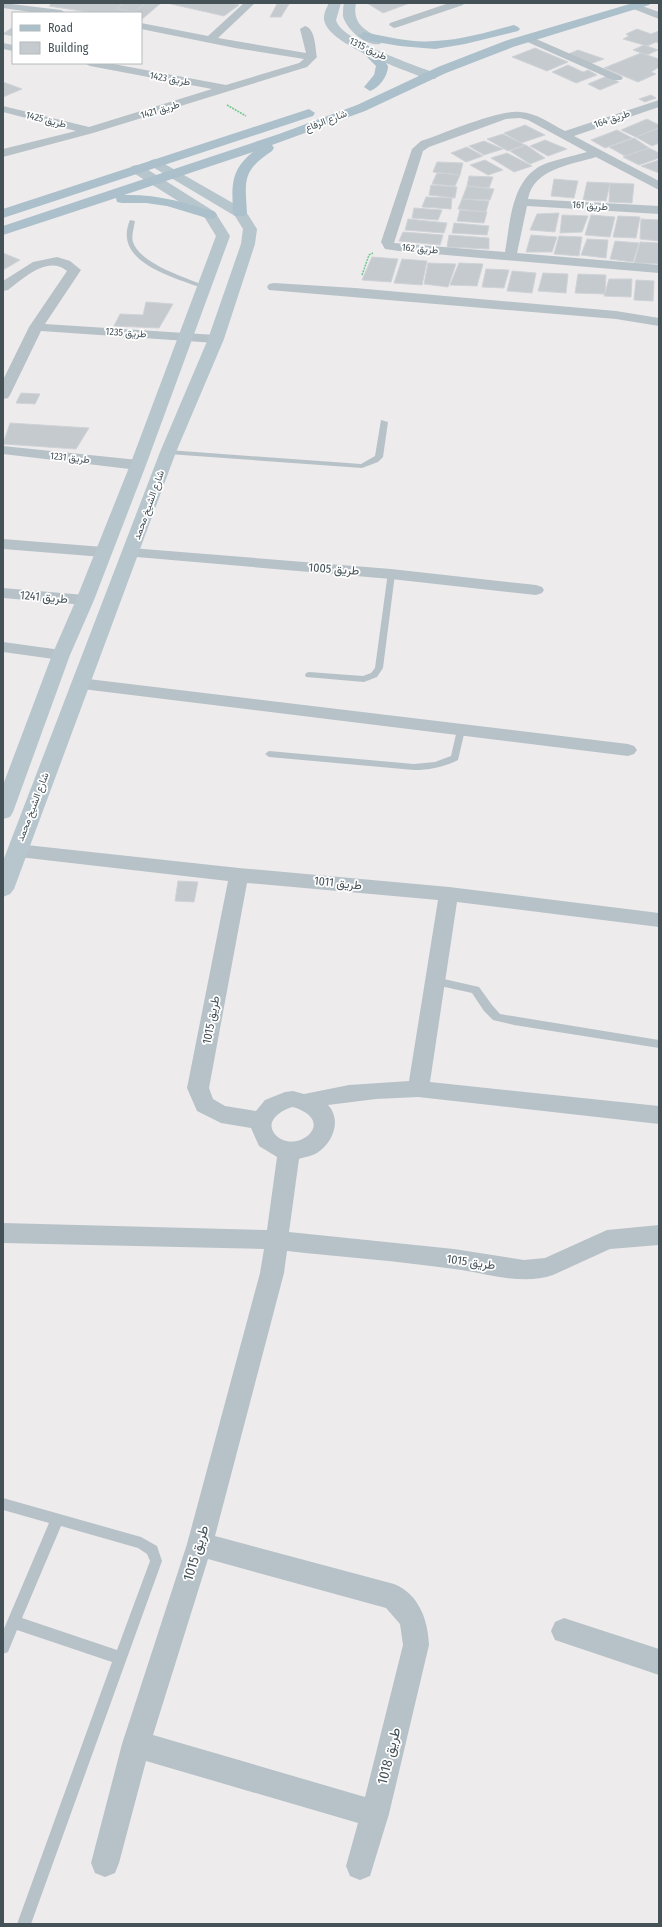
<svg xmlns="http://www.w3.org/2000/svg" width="662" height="1927" viewBox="0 0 662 1927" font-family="'Fira Sans Condensed',Vazirmatn,sans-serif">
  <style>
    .building { fill: #c5cace; stroke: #cfd3d7 }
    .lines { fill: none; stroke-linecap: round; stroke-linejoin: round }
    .path { stroke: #73c991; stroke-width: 1.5; stroke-dasharray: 2 1; stroke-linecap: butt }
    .lane { fill: #b7c2c8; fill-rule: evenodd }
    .street { fill: #b7c2c8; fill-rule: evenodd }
    .secondary { fill: #b7c5cd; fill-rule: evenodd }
    .primary { fill: #abc0ca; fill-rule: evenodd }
    .labels { text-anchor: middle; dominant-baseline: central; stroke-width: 3.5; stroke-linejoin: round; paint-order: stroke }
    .far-street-label { font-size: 10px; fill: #445258; stroke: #fff }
    .street-label { font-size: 12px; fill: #445258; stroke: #fff }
    .near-street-label { font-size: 14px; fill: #445258; stroke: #fff }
  </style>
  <rect width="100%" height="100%" fill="#eeebec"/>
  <g class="building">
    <polygon points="52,3 161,3 141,20 141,13 94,13 49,6"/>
    <polygon points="124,3 146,3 134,12 116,9"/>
    <polygon points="173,3 230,3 239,5 224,16 171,4"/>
    <polygon points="367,3 410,3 383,13"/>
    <polygon points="277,4 289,4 281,17 270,17"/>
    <polygon points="13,27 13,36 3,34"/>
    <polygon points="637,29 651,34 659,31 659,43 656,42 647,46 623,39 629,36 626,34"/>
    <polygon points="644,45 647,46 658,50 647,55 633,50"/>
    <polygon points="535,48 568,62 547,71 512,57"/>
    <polygon points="578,50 604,59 590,64 566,55"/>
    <polygon points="641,53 659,59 659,67 651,72 656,74 638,82 604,68"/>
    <polygon points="568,65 583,72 588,70 597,75 576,83 552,72"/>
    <polygon points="607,76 619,82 600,90 588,84"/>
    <polygon points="3,82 22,89 3,97"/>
    <polygon points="651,95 656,98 645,102 639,99"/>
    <polygon points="647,119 659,125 659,128 636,137 621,130"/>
    <polygon points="525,125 545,135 521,143 504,133"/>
    <polygon points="659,128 659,143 652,146 636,137"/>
    <polygon points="617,130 632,138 605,148 591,140"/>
    <polygon points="503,134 525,145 508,151 487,139"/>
    <polygon points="634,138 649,148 625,156 609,147"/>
    <polygon points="545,140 567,149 548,156 530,146"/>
    <polygon points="484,141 503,149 484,155 469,146"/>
    <polygon points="526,145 545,158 530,164 510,151"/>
    <polygon points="467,147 483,156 466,162 451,153"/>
    <polygon points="649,148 659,153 659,158 639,165 623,157"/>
    <polygon points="507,153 532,166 514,172 491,158"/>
    <polygon points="485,160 503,170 488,175 470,165"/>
    <polygon points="659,160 659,173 641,166"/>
    <polygon points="437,162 463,163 460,175 433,172"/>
    <polygon points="437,173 460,175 455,186 432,184"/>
    <polygon points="469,176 493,177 489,188 467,186"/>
    <polygon points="554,179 578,181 574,198 551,196"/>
    <polygon points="587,182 610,183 606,201 583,200"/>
    <polygon points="610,183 634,184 632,203 609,202"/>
    <polygon points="431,185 457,187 455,198 429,195"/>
    <polygon points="467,186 494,189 490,200 462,199"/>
    <polygon points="426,197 452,198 451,209 422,207"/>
    <polygon points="462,199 489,201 486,212 458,209"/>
    <polygon points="414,208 442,210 438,220 412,218"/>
    <polygon points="460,210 487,212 484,223 457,221"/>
    <polygon points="559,213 555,232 530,230 537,214"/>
    <polygon points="562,215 588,216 582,232 560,233"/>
    <polygon points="591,215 615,217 610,237 585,235"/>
    <polygon points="618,216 640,217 636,238 613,237"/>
    <polygon points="408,219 447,223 444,233 405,230"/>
    <polygon points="641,219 659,220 659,241 640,239"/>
    <polygon points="454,223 489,226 487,235 452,233"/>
    <polygon points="403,232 443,235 440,245 399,241"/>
    <polygon points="449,235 489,238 489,249 447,247"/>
    <polygon points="531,235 557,237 552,252 526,252"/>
    <polygon points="559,236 582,237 579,256 554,254"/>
    <polygon points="587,239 608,240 606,258 581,255"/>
    <polygon points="615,241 639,243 633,262 610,259"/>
    <polygon points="640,242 659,243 659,264 634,263"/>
    <polygon points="3,253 20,260 3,270"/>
    <polygon points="372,257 398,259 391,282 362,280"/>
    <polygon points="402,259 427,261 422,285 394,283"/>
    <polygon points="428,263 456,264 448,287 424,284"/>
    <polygon points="459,263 483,264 477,286 450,285"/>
    <polygon points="486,269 509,270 504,288 482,287"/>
    <polygon points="512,271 536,273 532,293 507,291"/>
    <polygon points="543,273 568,274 566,293 538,291"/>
    <polygon points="578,274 606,275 605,294 575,293"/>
    <polygon points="609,279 632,279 631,297 604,296"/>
    <polygon points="636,280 654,281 653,301 634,300"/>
    <polygon points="146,302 173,304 159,328 114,326 120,314 143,315"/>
    <polygon points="21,393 40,394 35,404 16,403"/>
    <polygon points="10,423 89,428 76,449 3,444"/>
    <polygon points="178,881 198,882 194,902 175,901"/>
  </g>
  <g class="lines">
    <g class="path">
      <polyline points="227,105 246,116"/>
      <polyline points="362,275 369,255 373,253"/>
    </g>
    <g class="lane">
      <path d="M130,220L135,221C134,228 131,236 133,242C140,264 187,278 206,286V288H202C173,277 112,262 130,220Z"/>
      <polygon points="381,420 388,422 383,457 378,462 362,468 168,454 164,452 168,450 361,464 375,456"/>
      <polygon points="388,572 391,572 395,574 383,668 377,677 364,682 306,677 305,675 306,673 309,672 363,676 371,673 375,668"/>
      <path d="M461,727L465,730L458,760C444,767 430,770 414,770L269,757L265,754L269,751L414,764L435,762L451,756L457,730Z"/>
      <polygon points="435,977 479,987 492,1005 500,1014 659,1040 659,1048 514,1025 493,1020 484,1011 472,993 431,984 430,981 431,978"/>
      <path d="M3,1498L141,1537L157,1546L162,1561L31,1924H17L112,1662L17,1630L8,1652L3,1654V1631L49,1523L3,1510ZM61,1526L138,1548L147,1554L150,1561L117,1650L22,1618Z"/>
    </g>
    <g class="street">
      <polygon points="3,3 61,10 66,13 38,13 3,8"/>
      <path d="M244,3H255L218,38L306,53L300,29L305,26C316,29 315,49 317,57L307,67L93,133L3,157V149L76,131L3,112V106L89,127L212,89L90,66L84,63H108L226,85L299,63L304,59L235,48L141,29V23L208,36Z"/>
      <polygon points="449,3 464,3 463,5 398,27 394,28 389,25 390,23"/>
      <polygon points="634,3 659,12 659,19 631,8 630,6"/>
      <polygon points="527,35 621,76 623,78 621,80 613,80 523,40 522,38 523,36"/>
      <polygon points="3,43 13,45 13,51 3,49"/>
      <path d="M659,100V107L574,136L659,181V190L596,157C571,165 534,168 528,199L659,206V214L527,206L517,253L659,265V273L399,251L385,249L381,242L412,149L421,141C443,134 499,109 520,112C537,113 551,124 565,131ZM520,118L528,120L587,152C574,156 547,161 537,168C511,185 510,224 505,252L394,243L423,151L429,147L506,119Z"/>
      <path d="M57,257L70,261L81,270L45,324L216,335L221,336L223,339L221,342L216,343L41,331L10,395L8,398L3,399V380L29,327L67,271C48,255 24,278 8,290L3,291V281L33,262Z"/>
      <polygon points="274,283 355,288 616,311 659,318 659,326 616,319 269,290 267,287 269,284"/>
      <polygon points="3,446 138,460 143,462 146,465 143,468 138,470 3,454"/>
      <polygon points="3,539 103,547 109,549 111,552 109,555 103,557 3,549"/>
      <polygon points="131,548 391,569 536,585 542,587 544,590 542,593 536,595 391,579 125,556 123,553 125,550"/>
      <polygon points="3,588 85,595 91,596 93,600 91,604 85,605 3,598"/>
      <polygon points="3,642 61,650 67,651 69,655 67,659 61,660 3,652"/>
      <polygon points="80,678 628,744 634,746 637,750 634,754 628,756 74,688 71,684 74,680"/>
      <path d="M17,844L239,868L449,887L659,913V927L457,902L430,1082L659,1106V1124L418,1097L376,1099L328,1105C342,1120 333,1143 317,1153C312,1156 304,1157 299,1159L289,1232L454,1249L524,1260L545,1258L607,1230L659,1225V1245L610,1249L553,1275C522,1286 486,1273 454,1269C398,1261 342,1257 287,1251L284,1273L215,1536L394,1584C419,1594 428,1620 429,1645L389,1814L370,1876L360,1880L350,1876L346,1866L358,1823L146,1761L119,1863L115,1873L105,1877L95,1873L91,1863L122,1744L187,1544L260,1273L264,1249L3,1243V1223L267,1230L277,1157L259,1146L251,1128L221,1123L197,1111L187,1088L228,881L10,856L8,851L10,846ZM247,883L438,900L409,1081L349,1085L304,1094L293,1091L285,1092L265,1100L256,1111L225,1106L213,1099L209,1088ZM293,1107C341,1122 293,1158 274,1133C265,1120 283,1109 293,1107ZM208,1559L386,1608L400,1624L403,1645L365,1797L153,1735Z"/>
      <polygon points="564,1618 659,1649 659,1675 555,1640 551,1631 555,1622"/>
    </g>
    <g class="secondary">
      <path d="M329,3H341L336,20C341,41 415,65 435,73L437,76L435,79H427C403,69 334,47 325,23C322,16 326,9 329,3Z"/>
      <path d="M344,3H356C352,23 364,30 380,38L382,41L380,44C366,47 346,29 343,16C343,12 343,7 344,3Z"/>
      <polygon points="156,159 245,210 257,229 255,244 224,339 176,452 14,889 10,894 3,897 3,861 160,452 208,339 241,244 243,229 235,216 151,166 149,163 151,160"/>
      <polygon points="137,165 142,166 215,212 230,236 146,465 94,600 70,655 13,812 10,817 3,819 3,785 52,655 76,600 130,465 216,236 205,218 132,172 130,169 132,166"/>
    </g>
    <g class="primary">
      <path d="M633,3H651L649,5L513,47L446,73L365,111L272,145L274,148L272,151C242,171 245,180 247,213L245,216H235L233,213C232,186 230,170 253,152L124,195C156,194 185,202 215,212L217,215L215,218L210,219L167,206L146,203H122L117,202L116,198L3,235V226L279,134L357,105L438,67L505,41Z"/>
      <path d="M514,25L518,27L520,29L518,31L465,44L435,49L400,46L364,40L358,36L364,32C387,37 411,43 435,41C462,40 488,32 514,25Z"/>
      <path d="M364,44C374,47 383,58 388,66C388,76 379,88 370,91L364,87L374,75L376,66L358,48Z"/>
      <polygon points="309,109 315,113 313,116 3,218 3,209"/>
    </g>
  </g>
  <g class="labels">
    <g class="far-street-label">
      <text transform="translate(368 49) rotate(25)">طريق 1315</text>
      <text transform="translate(170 79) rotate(10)">طريق 1423</text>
      <text transform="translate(160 110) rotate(-17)">طريق 1421</text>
      <text transform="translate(612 119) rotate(-19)">طريق 164</text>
      <text transform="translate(46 120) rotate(14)">طريق 1425</text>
      <text transform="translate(326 121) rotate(-21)">شارع الرفاع</text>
      <text transform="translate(590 206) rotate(4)">طريق 161</text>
      <text transform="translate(420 249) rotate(5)">طريق 162</text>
      <text transform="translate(126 333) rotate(4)">طريق 1235</text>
      <text transform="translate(70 458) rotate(6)">طريق 1231</text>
      <text transform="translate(149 505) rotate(-70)">شارع الشيخ محمد</text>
      <text transform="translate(33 807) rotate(-69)">شارع الشيخ محمد</text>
    </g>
    <g class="street-label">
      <text transform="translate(334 569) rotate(4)">طريق 1005</text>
      <text transform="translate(44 597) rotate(5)">طريق 1241</text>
      <text transform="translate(338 883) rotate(6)">طريق 1011</text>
      <text transform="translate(211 1020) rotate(-79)">طريق 1015</text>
      <text transform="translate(471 1262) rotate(8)">طريق 1015</text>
    </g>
    <g class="near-street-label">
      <text transform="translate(196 1553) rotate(-73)">طريق 1015</text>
      <text transform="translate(389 1756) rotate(-76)">طريق 1018</text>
    </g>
  </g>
  <rect width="662" height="1927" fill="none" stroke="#445258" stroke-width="8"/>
  <rect x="12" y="12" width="130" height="52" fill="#ffffff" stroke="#b4babc"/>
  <rect x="20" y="25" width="20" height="6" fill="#abc0ca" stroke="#b4babc"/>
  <text x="48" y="32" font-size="12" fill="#445258">Road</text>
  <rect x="20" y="42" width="20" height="12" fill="#c5cace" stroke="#b4babc"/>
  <text x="48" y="52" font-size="12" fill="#445258">Building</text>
</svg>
